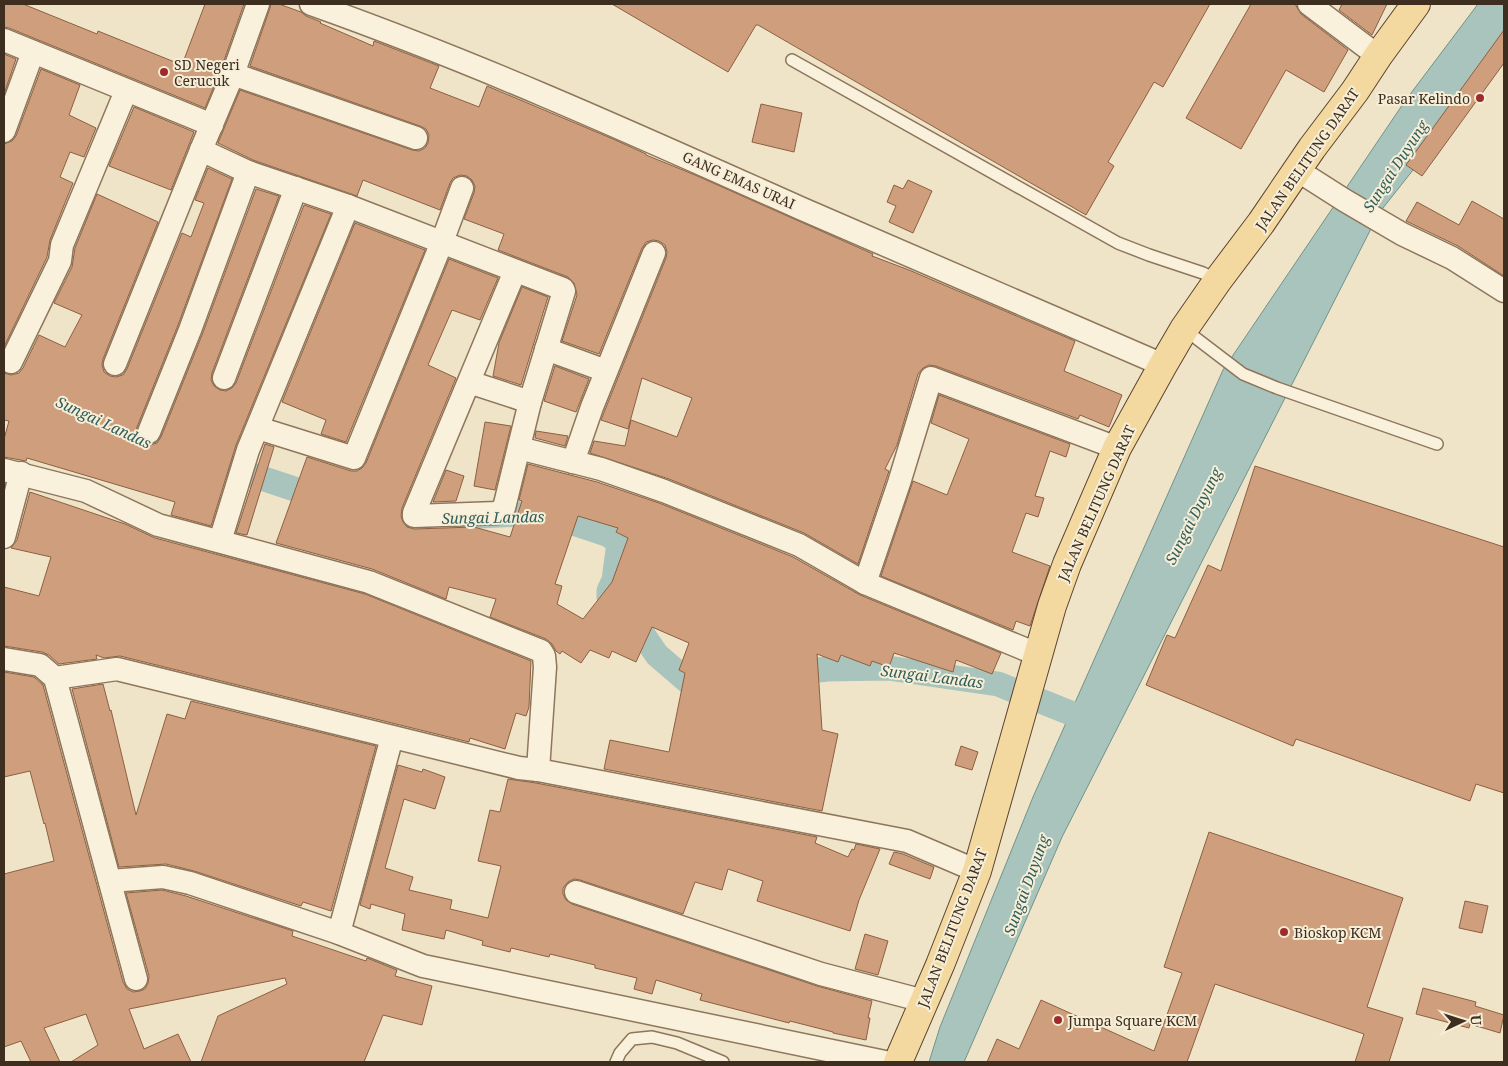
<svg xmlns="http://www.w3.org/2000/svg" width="1508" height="1066" viewBox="0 0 1508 1066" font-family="'Noto Serif',serif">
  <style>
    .water { fill: #a9c4bc; stroke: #6f938a }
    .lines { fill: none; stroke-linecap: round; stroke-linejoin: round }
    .canal { stroke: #a9c4bc; stroke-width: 25 }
    .building { fill: #cf9f7d; stroke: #8d5f41; fill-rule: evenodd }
    .service-casing { stroke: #8d765c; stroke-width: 14 }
    .minor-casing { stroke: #8d765c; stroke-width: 25 }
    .primary-casing { stroke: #5b4430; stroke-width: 30 }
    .service { stroke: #faf1dc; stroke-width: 11 }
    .minor { stroke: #faf1dc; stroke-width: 22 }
    .primary { stroke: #f3d9a0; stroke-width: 28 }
    .poi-dot { fill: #9e2a2b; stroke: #f7eed8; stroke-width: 2 }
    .labels { text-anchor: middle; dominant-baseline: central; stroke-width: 4; stroke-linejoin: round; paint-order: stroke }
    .poi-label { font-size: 14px; fill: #3d2e20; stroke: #f7eed8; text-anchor: start }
    .street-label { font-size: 14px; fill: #3d2e20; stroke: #f7eed8 }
    .water-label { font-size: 15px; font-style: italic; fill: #2f5d5a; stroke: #f7eed8 }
  </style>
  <rect width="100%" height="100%" fill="#f0e4c8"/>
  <polygon class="water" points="1478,4 1504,4 1504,55 1379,213 1062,837 964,1062 929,1062 940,1027 1033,797 1223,370 1405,101"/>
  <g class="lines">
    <g class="canal">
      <polyline points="111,426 140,441 183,454"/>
      <polyline points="219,464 328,500"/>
      <polyline points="479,516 543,513 609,535 619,543 614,580 609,591 609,598 624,607 657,655 692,685 715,692"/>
      <polyline points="785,674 827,669 888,668 998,684 1093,722"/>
    </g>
  </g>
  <g class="building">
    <polygon points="4,4 23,4 97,34 98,31 182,65 205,4 244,4 221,69 205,108 9,28 4,27"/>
    <polygon points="271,4 279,4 301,12 306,16 321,22 320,23 373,46 374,41 439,66 430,88 479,107 487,86 613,139 646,154 646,155 695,175 873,254 872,256 909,270 1075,341 1064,371 1122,395 1109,427 1080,415 1078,419 936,366 929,365 923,368 918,374 897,445 885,469 889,471 858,564 804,533 669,479 590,453 594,441 625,446 631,420 677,437 692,398 642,378 628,429 601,420 666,258 667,252 665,245 659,241 653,240 646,242 642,248 599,354 562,341 577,295 574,283 568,277 498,250 504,234 464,219 474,193 475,186 472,180 467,176 460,175 453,178 450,183 440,210 363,180 357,196 253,160 218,143 240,90 412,150 419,151 425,148 428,143 429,135 426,129 420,126 250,66 270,8"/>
    <polygon points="612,4 1210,4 1163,87 1154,82 1108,162 1114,166 1086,215 758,25 756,25 728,72"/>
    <polygon points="1251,4 1295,4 1301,14 1348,50 1324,92 1286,70 1241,149 1186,118"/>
    <polygon points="1342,4 1387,4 1372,35 1339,10"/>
    <polygon points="1504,30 1504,63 1422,176 1406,165"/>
    <polygon points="4,54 16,59 4,94"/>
    <polygon points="41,69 80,85 69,115 96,128 84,157 70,152 60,177 73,183 50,240 47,257 4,347 4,144 12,141 16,136"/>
    <polygon points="761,104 802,113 794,152 752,142"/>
    <polygon points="134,107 194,132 171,190 109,166"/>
    <polygon points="208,168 232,179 178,325 137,427 136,433 138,440 145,444 150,445 157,443 161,437 202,335 256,189 279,196 212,373 211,380 214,386 220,390 226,391 232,388 236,383 304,205 331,214 236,445 211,526 171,515 175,502 27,458 26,461 4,457 4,439 9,421 4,420 4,373 11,375 19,373 23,368 39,335 65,347 82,315 54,303 72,267 75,248 97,194 158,222 103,359 102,365 104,372 110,376 116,377 123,375 127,369 182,233 191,237 204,203 195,200"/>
    <polygon points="908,180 932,191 913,233 889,222 896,206 887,202 894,185 903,189"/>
    <polygon points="1472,201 1504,219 1504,276 1458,246 1406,221 1417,202 1459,225"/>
    <polygon points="355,223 425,250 346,442 321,434 326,420 282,402"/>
    <path d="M449,259L498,278L480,320L452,310L428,365L456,378L402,508L401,516L403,522L407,527L414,529L474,527L510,537L522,501L519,500L528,464L597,482L659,503L793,557L860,595L1001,653L992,674L956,660L953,672L894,653L889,667L872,661L870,666L841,655L838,662L817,654L822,730L838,734L822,811L604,769L610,740L669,752L685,673L679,670L689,643L652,627L636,662L612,651L609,658L590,650L581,663L562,651L560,654L556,651L552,644L546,639L490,617L496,599L449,587L446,599L372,569L276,543L307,457L351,471H357L362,468L366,463ZM578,516L618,528L616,532L628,538L612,582L583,619L557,604L562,586L555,584Z"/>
    <polygon points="522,287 548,297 521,385 493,376 499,343"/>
    <polygon points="555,366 589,379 576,412 544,401"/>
    <polygon points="939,395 1070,444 1066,457 1050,451 1035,496 1044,498 1038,517 1026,513 1012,552 1050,566 1030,626 1016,621 1013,630 881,576 913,481 947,495 969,439 931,423"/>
    <polygon points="485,422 511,426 495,490 474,486"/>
    <polygon points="536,431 568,436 565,446 535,438"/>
    <polygon points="265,444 274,447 247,535 236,533"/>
    <polygon points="1255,466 1504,547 1504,793 1476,784 1470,801 1296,739 1293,746 1146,685 1167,635 1175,638 1208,565 1221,571"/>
    <polygon points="446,470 464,476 456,501 433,502"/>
    <polygon points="30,492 125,524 155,538 365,594 531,661 529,707 526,716 516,713 505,749 470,738 469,742 120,656 104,658 96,655 97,659 59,664 49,655 42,652 4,646 4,587 39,596 51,557 11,548 17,540"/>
    <polygon points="4,672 34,677 43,685 123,982 127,989 133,992 140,991 145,989 148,983 149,976 126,893 162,890 186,896 293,931 292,936 366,961 367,958 397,970 395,976 432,986 422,1025 383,1015 364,1062 201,1062 218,1016 287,984 285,978 129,1009 144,1049 178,1034 191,1062 71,1062 98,1045 86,1014 44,1028 60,1062 31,1062 21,1041 4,1047 4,874 54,861 45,823 44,824 30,771 4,777"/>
    <polygon points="103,684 110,711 111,710 136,815 167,714 185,719 191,701 376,746 331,911 303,902 301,906 194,871 166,864 119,867 72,689"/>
    <polygon points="961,746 978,752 972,770 955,765"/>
    <polygon points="398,765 422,772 423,769 445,777 435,809 404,799 385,868 413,877 409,890 452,900 450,909 488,918 501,866 478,861 490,810 500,812 508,779 536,783 817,837 815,843 848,857 852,849 854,850 856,844 880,849 859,900 850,931 757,901 763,881 728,869 722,890 695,882 683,914 580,880 574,879 568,882 563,888 563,894 566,900 572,904 817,986 872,1001 868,1018 870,1018 866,1040 833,1033 833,1032 790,1021 789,1023 700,1000 702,994 656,980 652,994 634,989 637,978 595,968 595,965 550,954 549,957 511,948 510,952 482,945 483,941 446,930 444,939 402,930 405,914 371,904 370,909 360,905"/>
    <polygon points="1209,832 1403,898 1367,1007 1403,1018 1389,1062 1355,1062 1364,1034 1215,984 1187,1062 987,1062 997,1039 1019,1049 1041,1000 1154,1051 1182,973 1164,967"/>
    <polygon points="894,852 903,854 934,867 930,879 889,864"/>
    <polygon points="1465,901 1488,906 1482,933 1459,928"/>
    <polygon points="865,934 888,941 878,975 855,969"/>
    <polygon points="1423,988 1476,1002 1475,1006 1504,1015 1500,1033 1470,1024 1469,1028 1416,1014"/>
  </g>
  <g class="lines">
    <defs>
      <g id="service">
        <polyline points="792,60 1118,243 1149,255 1203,273 1218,280"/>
        <polyline points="1184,329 1243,374 1277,388 1437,444"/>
        <polyline points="616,1062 620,1053 632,1039 652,1037 677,1043 723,1062"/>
      </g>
      <g id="minor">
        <path d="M311,4C478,63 639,136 800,208C921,261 1042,313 1163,365"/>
        <polyline points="1309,4 1378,56"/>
        <polyline points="4,40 212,125"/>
        <polyline points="233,74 416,138"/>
        <polyline points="4,131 33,52"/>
        <polyline points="201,150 248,172 348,206 563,289 564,291 530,402 504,508 497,513 414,516 414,513 515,271"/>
        <polyline points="1297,170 1344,200 1402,234 1452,258 1504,291"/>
        <polyline points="546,349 606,371"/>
        <polyline points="11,362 60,261 62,245 126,91"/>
        <polyline points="115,364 201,150 233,74 258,4"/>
        <polyline points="224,378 296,188"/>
        <polyline points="469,382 530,402"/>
        <polyline points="258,428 354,458 442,242 462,188"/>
        <polyline points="149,432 190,330 248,172"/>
        <polyline points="519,448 601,469 664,491 799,545 865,583 1039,655"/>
        <polyline points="573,462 592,407 654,253"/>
        <polyline points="4,470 86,491 158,525 369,582 541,651 544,656 545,667 538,770"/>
        <polyline points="4,537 21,473"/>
        <polyline points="220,541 248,450 348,206"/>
        <polyline points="865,583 899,483 931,378 1117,448"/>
        <polyline points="4,659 40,665 55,678 117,669 519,768 538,770 907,841 977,871"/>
        <polyline points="55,678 136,979"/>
        <polyline points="110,881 163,877 190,883 339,933 423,966 885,1062"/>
        <polyline points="576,892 821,974 924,1001"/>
        <polyline points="339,933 392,737"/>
      </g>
      <polyline id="primary" points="898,1062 940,965 977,871 1052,606 1067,564 1117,448 1163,365 1184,329 1218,280 1261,223 1312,148 1355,91 1378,56 1416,4"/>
    </defs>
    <use href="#service" class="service-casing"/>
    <use href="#minor" class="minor-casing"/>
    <use href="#primary" class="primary-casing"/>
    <use href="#service" class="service"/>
    <use href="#minor" class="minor"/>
    <use href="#primary" class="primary"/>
  </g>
  <g class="poi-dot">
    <circle cx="164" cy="72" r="5"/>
    <circle cx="1480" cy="98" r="5"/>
    <circle cx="1284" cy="932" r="5"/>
    <circle cx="1058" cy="1020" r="5"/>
  </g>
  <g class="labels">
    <g class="poi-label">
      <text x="174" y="64">SD Negeri<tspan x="174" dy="16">Cerucuk</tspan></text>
      <text x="1470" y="98" text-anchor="end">Pasar Kelindo</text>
      <text x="1294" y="932">Bioskop KCM</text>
      <text x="1068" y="1020">Jumpa Square KCM</text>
    </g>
    <g class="street-label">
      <text transform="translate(1307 159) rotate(-55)">JALAN BELITUNG DARAT</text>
      <text transform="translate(739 180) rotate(24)">GANG EMAS URAI</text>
      <text transform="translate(1096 503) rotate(-66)">JALAN BELITUNG DARAT</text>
      <text transform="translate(952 928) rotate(-69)">JALAN BELITUNG DARAT</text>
    </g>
    <g class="water-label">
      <text transform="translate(1395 166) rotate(-57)">Sungai Duyung</text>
      <text transform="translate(104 422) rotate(25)">Sungai Landas</text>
      <text transform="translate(1193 516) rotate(-63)">Sungai Duyung</text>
      <text transform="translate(493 517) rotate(-1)">Sungai Landas</text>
      <text transform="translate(932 676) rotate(7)">Sungai Landas</text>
      <text transform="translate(1026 885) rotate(-70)">Sungai Duyung</text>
    </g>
  </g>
  <rect width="1508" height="1066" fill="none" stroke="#3d2e20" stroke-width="10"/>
  <g transform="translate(1463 1021) rotate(86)" stroke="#f7eed8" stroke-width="4" paint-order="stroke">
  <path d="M0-4L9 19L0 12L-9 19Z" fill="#3d2e20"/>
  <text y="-8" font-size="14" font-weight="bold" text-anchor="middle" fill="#3d2e20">U</text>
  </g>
</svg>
